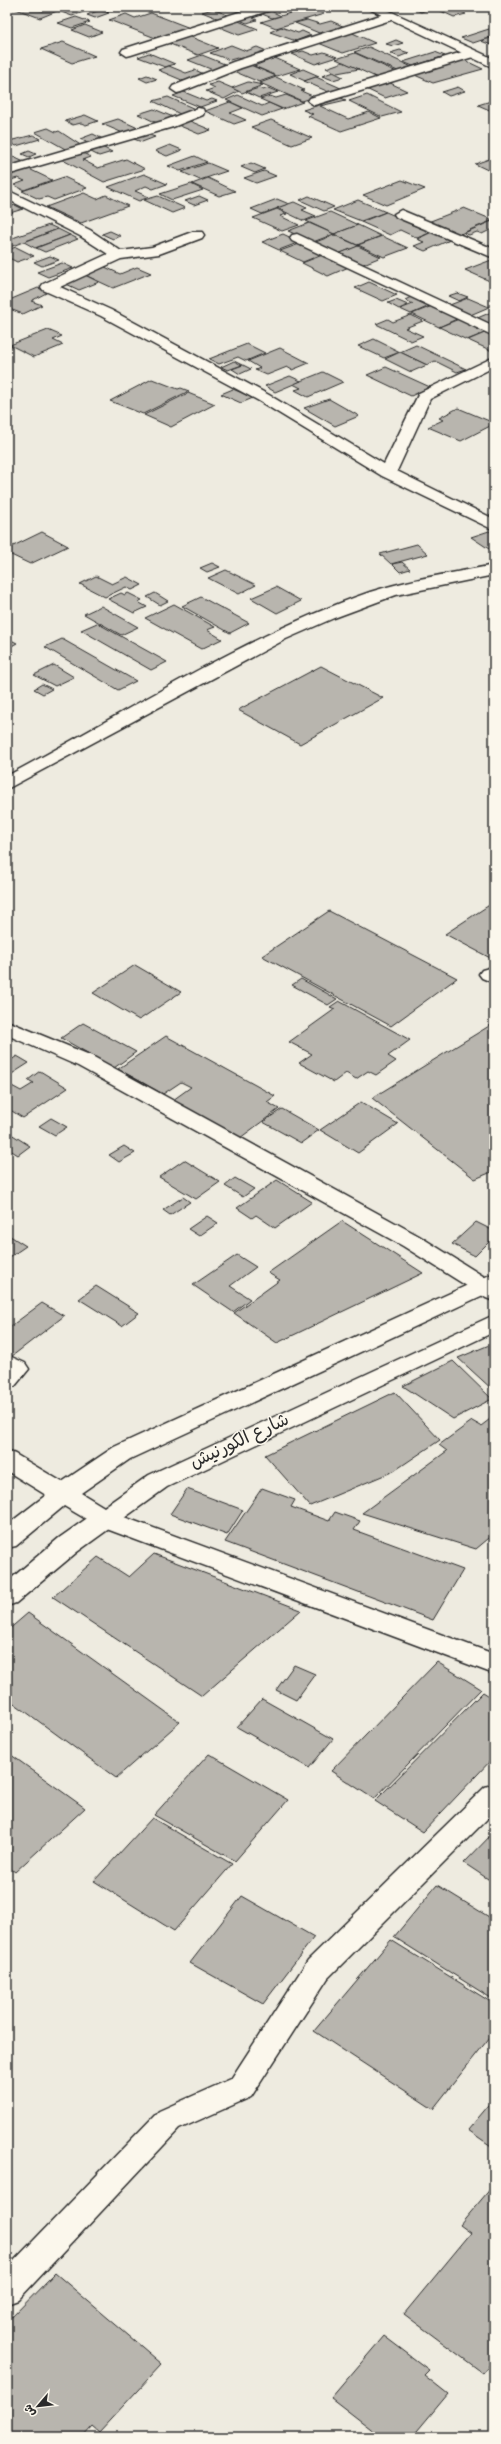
<svg xmlns="http://www.w3.org/2000/svg" width="501" height="2444" viewBox="0 0 501 2444" font-family="'Indie Flower','Playpen Sans Arabic',sans-serif">
  <style>
    .building { fill: #b8b5ae; stroke: #2b2b2b }
    .lines { fill: none; stroke-linecap: round; stroke-linejoin: round }
    .street-casing { stroke: #2b2b2b; stroke-width: 3 }
    .secondary-casing { stroke: #2b2b2b; stroke-width: 3 }
    .street { fill: #fbf7ec; fill-rule: evenodd }
    .secondary { fill: #fbf7ec; fill-rule: evenodd }
    .labels { text-anchor: middle; dominant-baseline: central; stroke-width: 3; stroke-linejoin: round; paint-order: stroke }
    .street-label { font-size: 18px; fill: #2b2b2b; stroke: #fbf7ec }
  </style>
  <rect width="100%" height="100%" fill="#eeebe0"/>
  <filter id="ink" filterUnits="userSpaceOnUse"><feTurbulence type="fractalNoise" baseFrequency=".025" numOctaves="2"/><feDisplacementMap in="SourceGraphic" scale="8" xChannelSelector="R" yChannelSelector="G"/><feConvolveMatrix kernelMatrix="1 2 1 2 8 2 1 2 1" color-interpolation-filters="sRGB"/></filter>
  <g filter="url(#ink)">
    <g class="building">
      <polygon points="21,7 37,7 35,8 43,11 49,8 57,11 40,18 16,9"/>
      <polygon points="48,7 87,7 92,9 72,16"/>
      <polygon points="106,7 122,7 110,11 102,8"/>
      <polygon points="277,7 281,9 271,11 281,16 272,18 257,12"/>
      <polygon points="278,7 310,7 291,13"/>
      <polygon points="310,7 324,14 276,28 261,22"/>
      <polygon points="419,7 426,10 421,12 412,8"/>
      <polygon points="432,7 451,7 466,14 454,17"/>
      <polygon points="213,9 230,16 219,19 202,12"/>
      <polygon points="100,10 109,13 95,18 87,15"/>
      <polygon points="151,13 190,28 158,39 109,20 126,14 135,18"/>
      <polygon points="257,13 262,15 253,18 257,20 247,23 237,19"/>
      <polygon points="76,17 90,22 72,28 58,23"/>
      <polygon points="236,20 258,29 239,35 217,26"/>
      <polygon points="307,20 320,24 331,21 345,27 319,33 295,23"/>
      <polygon points="85,25 102,32 89,37 72,30"/>
      <polygon points="281,27 298,33 302,31 311,35 296,41 270,32"/>
      <polygon points="489,29 494,31 494,36 473,43 461,38"/>
      <polygon points="348,31 375,43 343,53 316,42"/>
      <polygon points="186,35 218,48 198,55 165,42"/>
      <polygon points="494,37 494,46 481,41"/>
      <polygon points="396,40 403,43 393,46 386,44"/>
      <polygon points="63,42 95,56 72,63 41,49"/>
      <polygon points="231,45 246,51 257,47 269,52 245,60 237,58 230,60 210,53"/>
      <polygon points="369,47 414,68 400,72 354,52"/>
      <polygon points="400,50 409,53 399,57 390,53"/>
      <polygon points="303,51 313,55 324,52 337,57 315,64 292,54"/>
      <polygon points="435,52 445,56 413,66 403,62"/>
      <polygon points="149,53 175,64 165,67 138,57"/>
      <polygon points="355,53 399,73 380,79 336,59"/>
      <polygon points="202,55 227,65 213,70 188,60"/>
      <polygon points="275,58 300,69 277,76 254,66"/>
      <polygon points="460,58 483,69 433,83 410,73"/>
      <polygon points="343,62 359,69 337,73 326,68"/>
      <polygon points="248,64 276,76 259,82 231,70"/>
      <polygon points="169,66 186,73 195,70 204,74 184,81 158,70"/>
      <polygon points="303,69 319,76 305,81 290,74"/>
      <polygon points="333,72 343,77 333,80 322,76"/>
      <polygon points="147,75 157,79 147,82 139,78"/>
      <polygon points="276,77 304,90 301,91 315,97 302,101 260,83"/>
      <polygon points="316,77 343,89 331,93 304,81"/>
      <polygon points="386,81 407,91 385,98 364,88"/>
      <polygon points="218,82 239,91 224,99 206,91 215,88 209,85"/>
      <polygon points="248,82 263,85 242,93 232,88"/>
      <polygon points="458,87 465,91 449,96 442,92"/>
      <polygon points="259,88 263,90 268,88 278,92 259,98 246,92"/>
      <polygon points="184,92 206,101 212,99 217,101 200,107 173,96"/>
      <polygon points="238,95 262,106 269,103 282,109 262,116 226,100"/>
      <polygon points="286,95 303,102 283,109 260,99 270,96 276,98"/>
      <polygon points="367,95 401,112 382,117 349,101"/>
      <polygon points="168,97 195,109 180,114 153,101"/>
      <polygon points="341,98 346,100 320,106 348,119 369,112 381,118 341,131 308,116 313,114 303,110"/>
      <polygon points="494,100 494,112 478,105"/>
      <polygon points="230,102 243,108 230,113 246,120 234,124 205,111"/>
      <polygon points="154,109 173,117 157,123 138,114"/>
      <polygon points="85,115 98,121 86,125 81,123 73,125 65,121"/>
      <polygon points="118,119 138,128 123,133 102,124"/>
      <polygon points="185,119 211,130 199,134 173,123"/>
      <polygon points="271,120 312,138 292,145 251,127"/>
      <polygon points="48,128 56,132 59,131 82,146 67,150 35,132"/>
      <polygon points="144,133 155,137 142,142 131,138"/>
      <polygon points="93,134 103,139 90,144 80,139"/>
      <polygon points="33,135 40,139 16,146 9,141"/>
      <polygon points="170,145 182,150 167,156 155,151"/>
      <polygon points="100,146 112,152 99,156 87,150"/>
      <polygon points="29,151 36,154 29,157 22,154"/>
      <polygon points="81,152 91,157 83,160 98,168 126,159 145,169 104,182 59,158"/>
      <polygon points="7,154 24,162 7,168"/>
      <polygon points="195,156 207,162 180,171 168,166"/>
      <polygon points="492,158 494,173 475,164"/>
      <polygon points="208,163 227,171 200,180 182,172"/>
      <polygon points="251,163 265,169 255,173 241,167"/>
      <polygon points="27,168 52,180 24,190 14,185 25,181 18,178 7,181 7,174"/>
      <polygon points="264,171 276,176 256,183 244,178"/>
      <polygon points="144,174 167,184 153,189 146,186 135,191 149,197 139,201 108,187"/>
      <polygon points="64,177 87,188 54,200 47,197 39,199 22,191"/>
      <polygon points="208,178 235,191 219,196 192,184"/>
      <polygon points="402,180 425,189 386,205 363,195"/>
      <polygon points="191,184 203,190 172,200 160,194"/>
      <polygon points="84,193 97,199 106,195 128,206 81,223 46,207"/>
      <polygon points="158,196 185,208 172,213 144,200"/>
      <polygon points="199,196 208,200 194,205 185,201"/>
      <polygon points="309,196 334,207 324,211 300,200"/>
      <polygon points="277,199 289,204 262,214 251,209"/>
      <polygon points="358,200 386,212 361,221 333,210"/>
      <polygon points="294,202 307,208 302,210 316,216 304,221 277,208"/>
      <polygon points="15,205 23,209 10,213 7,212 7,208"/>
      <polygon points="464,208 493,220 458,235 428,222"/>
      <polygon points="277,209 287,214 280,216 299,225 282,231 253,218"/>
      <polygon points="330,212 358,225 334,234 306,221"/>
      <polygon points="386,212 432,232 417,238 400,230 390,235 361,222"/>
      <polygon points="492,221 494,232 490,230 482,234 477,232 469,235 464,233"/>
      <polygon points="309,223 334,234 313,242 288,231"/>
      <polygon points="49,225 58,229 7,248 9,245 7,240"/>
      <polygon points="358,225 381,236 357,245 334,234"/>
      <polygon points="58,229 70,235 35,248 24,242"/>
      <polygon points="110,231 121,236 113,239 102,234"/>
      <polygon points="432,232 450,240 425,251 414,246 424,242 417,239"/>
      <polygon points="283,234 300,242 279,250 262,242"/>
      <polygon points="70,235 78,239 45,252 36,248"/>
      <polygon points="334,235 359,246 338,254 313,243"/>
      <polygon points="382,236 408,248 384,257 358,245"/>
      <polygon points="302,243 325,253 303,262 280,251"/>
      <polygon points="358,246 381,257 361,265 338,254"/>
      <polygon points="16,247 34,256 17,262 7,257 7,250"/>
      <polygon points="325,254 351,266 328,276 302,263"/>
      <polygon points="50,256 59,260 42,266 34,262"/>
      <polygon points="494,259 494,283 465,270"/>
      <polygon points="62,263 73,268 48,277 37,272"/>
      <polygon points="105,267 120,274 137,267 151,273 113,288 85,275"/>
      <polygon points="85,275 99,282 79,290 64,283"/>
      <polygon points="369,282 397,295 383,301 355,288"/>
      <polygon points="38,288 48,292 31,301 42,305 23,314 7,308 7,301"/>
      <polygon points="457,293 468,297 459,301 448,296"/>
      <polygon points="413,296 432,305 411,314 400,309 413,304 405,300"/>
      <polygon points="468,298 489,307 468,316 447,306"/>
      <polygon points="396,300 408,305 399,309 388,303"/>
      <polygon points="432,306 459,318 439,327 412,314"/>
      <polygon points="494,311 494,328 475,319"/>
      <polygon points="411,315 423,321 405,328 423,336 411,341 376,324 388,319 393,322"/>
      <polygon points="459,319 487,332 467,340 439,327"/>
      <polygon points="48,330 62,336 53,340 63,345 34,357 10,345"/>
      <polygon points="487,332 494,335 494,352 468,340"/>
      <polygon points="374,339 400,352 384,358 358,346"/>
      <polygon points="247,344 265,353 246,361 238,357 219,364 209,359"/>
      <polygon points="416,345 466,369 457,372 435,361 427,365 400,352"/>
      <polygon points="280,348 309,363 292,370 287,367 267,375 255,370 260,368 248,361"/>
      <polygon points="400,352 427,365 411,372 385,359"/>
      <polygon points="234,361 242,365 228,370 221,367"/>
      <polygon points="243,365 251,369 240,374 232,369"/>
      <polygon points="386,367 430,387 411,396 367,375"/>
      <polygon points="323,372 343,382 308,397 295,390 301,388 293,384"/>
      <polygon points="290,376 301,381 275,392 265,386"/>
      <polygon points="152,379 178,389 181,388 189,391 143,414 110,401"/>
      <polygon points="233,389 253,398 241,403 221,394"/>
      <polygon points="188,393 215,404 171,427 144,415"/>
      <polygon points="329,399 359,416 335,426 304,408"/>
      <polygon points="458,408 494,423 494,424 461,441 428,427 443,420 439,418"/>
      <polygon points="489,531 494,533 494,547 489,549 471,537"/>
      <polygon points="42,532 68,546 30,564 7,553 9,553 7,549"/>
      <polygon points="417,544 428,554 391,564 380,554"/>
      <polygon points="402,562 410,569 400,572 392,564"/>
      <polygon points="212,563 220,567 207,572 200,568"/>
      <polygon points="226,570 256,585 239,594 208,578"/>
      <polygon points="96,576 112,584 127,577 142,585 132,590 126,587 105,597 80,584"/>
      <polygon points="276,587 301,601 277,613 251,598"/>
      <polygon points="121,593 125,595 128,593 142,600 138,602 147,607 134,613 108,599"/>
      <polygon points="155,593 168,601 160,605 147,597"/>
      <polygon points="201,597 249,623 230,633 182,606"/>
      <polygon points="174,604 215,627 207,630 222,639 201,649 145,618"/>
      <polygon points="101,606 138,627 121,635 84,614"/>
      <polygon points="97,623 167,662 151,670 81,630"/>
      <polygon points="7,638 17,643 8,648"/>
      <polygon points="62,639 136,681 118,690 45,647"/>
      <polygon points="54,665 74,677 55,686 34,675"/>
      <polygon points="321,666 383,698 300,744 238,710"/>
      <polygon points="42,684 52,689 43,694 34,689"/>
      <polygon points="494,902 494,960 445,934"/>
      <polygon points="329,911 457,978 391,1026 262,956"/>
      <polygon points="135,965 181,992 139,1020 93,993"/>
      <polygon points="301,979 337,999 328,1005 292,985"/>
      <polygon points="339,1001 410,1040 388,1056 396,1061 376,1075 368,1071 356,1079 346,1073 334,1082 299,1063 312,1054 289,1042 335,1009 330,1007"/>
      <polygon points="83,1023 136,1052 114,1068 61,1038"/>
      <polygon points="494,1023 494,1171 475,1179 372,1098"/>
      <polygon points="166,1036 275,1096 267,1102 279,1109 240,1138 173,1100 191,1087 181,1082 163,1094 118,1069"/>
      <polygon points="17,1056 29,1063 7,1077 7,1063"/>
      <polygon points="40,1071 68,1088 23,1118 7,1108 7,1087 10,1085 21,1091 34,1083 28,1080"/>
      <polygon points="361,1102 398,1124 358,1153 320,1130"/>
      <polygon points="282,1109 319,1130 301,1143 263,1122"/>
      <polygon points="51,1118 67,1127 55,1135 39,1126"/>
      <polygon points="8,1132 30,1146 18,1155 7,1148"/>
      <polygon points="124,1146 135,1153 119,1162 109,1155"/>
      <polygon points="184,1160 220,1182 196,1199 159,1177"/>
      <polygon points="235,1178 254,1189 243,1197 225,1186"/>
      <polygon points="277,1180 312,1202 275,1228 256,1215 252,1218 237,1208"/>
      <polygon points="183,1197 190,1202 170,1215 163,1210"/>
      <polygon points="207,1216 218,1223 199,1236 188,1229"/>
      <polygon points="342,1221 423,1273 277,1343 234,1313 280,1280 268,1273"/>
      <polygon points="476,1222 494,1231 494,1237 475,1256 452,1244"/>
      <polygon points="7,1234 26,1246 7,1259"/>
      <polygon points="237,1255 256,1267 230,1286 250,1299 233,1312 193,1285"/>
      <polygon points="96,1286 139,1313 122,1326 79,1299"/>
      <polygon points="42,1303 64,1316 7,1360 7,1329"/>
      <polygon points="494,1343 494,1391 458,1358"/>
      <polygon points="453,1361 492,1399 453,1419 403,1386"/>
      <polygon points="395,1392 440,1440 394,1471 310,1506 265,1455"/>
      <polygon points="494,1416 494,1534 476,1549 362,1513 447,1451 439,1445 472,1421 481,1426"/>
      <polygon points="262,1488 295,1500 291,1507 329,1521 335,1512 360,1521 354,1530 463,1570 433,1620 225,1542"/>
      <polygon points="187,1489 243,1510 227,1535 170,1514"/>
      <polygon points="154,1554 301,1610 202,1696 53,1597 98,1557 129,1577"/>
      <polygon points="28,1613 180,1722 116,1778 7,1698 7,1631"/>
      <polygon points="437,1662 481,1689 374,1799 331,1771"/>
      <polygon points="294,1665 315,1674 296,1700 276,1690"/>
      <polygon points="483,1692 494,1699 494,1757 423,1832 375,1801"/>
      <polygon points="262,1699 333,1739 309,1768 237,1727"/>
      <polygon points="7,1752 85,1808 15,1872 7,1866"/>
      <polygon points="209,1754 288,1800 235,1861 154,1815"/>
      <polygon points="152,1818 232,1864 174,1931 94,1881"/>
      <polygon points="494,1832 494,1883 464,1863"/>
      <polygon points="437,1885 494,1920 494,2000 394,1937"/>
      <polygon points="242,1896 314,1937 263,2004 190,1963"/>
      <polygon points="391,1940 494,2004 494,2032 433,2109 314,2031"/>
      <polygon points="494,2099 494,2148 468,2130"/>
      <polygon points="492,2187 494,2188 494,2360 483,2373 404,2314 471,2233 460,2225"/>
      <polygon points="55,2273 162,2364 99,2432 92,2426 82,2437 7,2437 7,2322"/>
      <polygon points="384,2336 429,2370 424,2375 448,2394 412,2437 371,2437 375,2432 331,2398"/>
    </g>
    <g class="lines">
      <defs>
        <g id="street">
          <polygon points="255,7 273,7 271,10 131,55 127,56 121,52 123,49"/>
          <polygon points="390,12 394,13 396,16 394,19 241,68 181,92 177,93 171,89 173,86 233,62"/>
          <polygon points="469,50 473,51 475,54 473,57 318,104 314,105 308,101 310,98"/>
          <polygon points="198,108 203,109 204,112 203,115 173,127 7,175 7,167 163,121"/>
          <polygon points="7,190 90,230 121,251 152,247 192,232 202,232 204,235 202,238 159,254 121,259 60,287 111,310 269,395 384,464 419,393 494,357 494,367 430,399 397,471 494,519 494,530 382,476 259,401 101,316 43,290 41,287 43,284 108,254 80,236 7,199"/>
          <polygon points="401,210 494,249 494,258 396,217 394,214"/>
          <polygon points="297,234 494,326 494,336 292,241 290,238 292,235"/>
          <path d="M494,565V575L396,595L334,618L286,639L7,789V776C127,712 242,637 370,592C410,579 453,573 494,565Z"/>
          <polygon points="489,968 494,969 494,983 482,978 479,974 482,970"/>
          <polygon points="7,1021 92,1056 419,1236 494,1283 494,1301 486,1298 403,1246 78,1066 7,1035"/>
          <polygon points="7,1355 25,1363 29,1369 15,1386 7,1388"/>
          <polygon points="105,1510 494,1654 494,1674 96,1525 93,1519 96,1513"/>
          <polygon points="494,1784 494,1812 328,1978 251,2097 179,2129 18,2300 7,2304 7,2268 159,2111 231,2079 308,1960 485,1787"/>
        </g>
        <g id="secondary">
          <polygon points="365,7 381,7 494,59 494,68"/>
          <polygon points="494,1273 494,1290 130,1459 81,1493 104,1507 149,1475 494,1315 494,1332 167,1487 77,1552 16,1603 7,1606 7,1582 59,1538 86,1519 64,1506 16,1546 7,1548 7,1525 46,1495 7,1471 7,1451 15,1454 62,1482 114,1447"/>
        </g>
      </defs>
      <use href="#street" class="street-casing"/>
      <use href="#secondary" class="secondary-casing"/>
      <use href="#street" class="street"/>
      <use href="#secondary" class="secondary"/>
    </g>
  </g>
  <g class="labels">
    <g class="street-label">
      <text transform="translate(240 1442) rotate(-25)">شارع الكورنيش</text>
    </g>
  </g>
  <rect width="501" height="2444" fill="none" stroke="#fbf7ec" stroke-width="24"/>
  <rect x="12" y="12" width="477" height="2420" fill="none" stroke="#2b2b2b" stroke-width="1.5" filter="url(#ink)"/>
  <g transform="translate(38 2406) rotate(242)" stroke="#fbf7ec" stroke-width="3" paint-order="stroke">
  <path d="M0-3L7 15L0 10L-7 15Z" fill="#2b2b2b"/>
  <text y="-6" font-size="11" font-weight="bold" text-anchor="middle" fill="#2b2b2b">ش</text>
  </g>
</svg>
